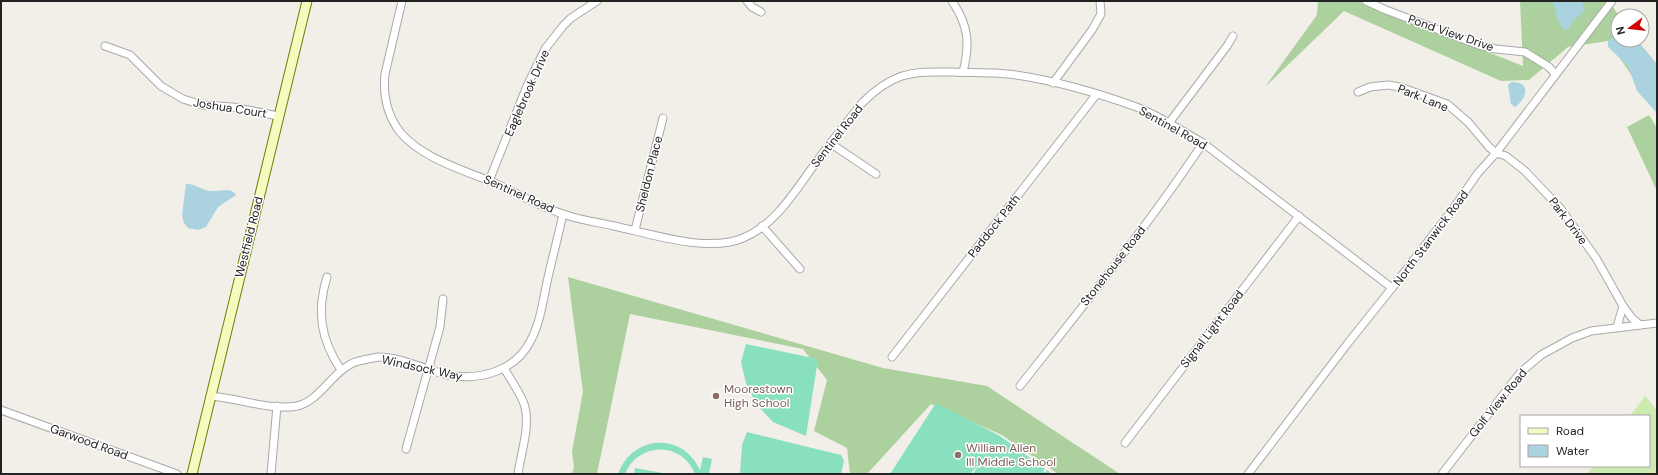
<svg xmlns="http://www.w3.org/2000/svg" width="1658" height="475" viewBox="0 0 1658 475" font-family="'DM Sans',sans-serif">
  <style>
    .grass { fill: #cdebb0 }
    .forest { fill: #add19e }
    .pitch { fill: #88e0be }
    .water { fill: #aad3df }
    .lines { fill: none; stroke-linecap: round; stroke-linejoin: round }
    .street-casing { stroke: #a9a9a9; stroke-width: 9 }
    .secondary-casing { stroke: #707d05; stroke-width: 11 }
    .street { stroke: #fff; stroke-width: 7 }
    .secondary { stroke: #f7fabf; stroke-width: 9 }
    .education-dot { fill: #8d6e63; stroke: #fff; stroke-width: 1.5 }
    .labels { text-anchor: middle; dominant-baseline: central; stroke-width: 3; stroke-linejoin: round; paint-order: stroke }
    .street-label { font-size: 12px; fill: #222; stroke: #fff }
    .education-label { font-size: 12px; fill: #785e54; stroke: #fff; text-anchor: start }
  </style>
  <rect width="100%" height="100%" fill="#f2efe9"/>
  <polygon class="grass" points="1645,396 1657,410 1657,474 1587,474 1593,466 1649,466 1649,416 1630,416"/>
  <g class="forest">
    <polygon points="1318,1 1360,1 1523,66 1520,1 1609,1 1619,16 1618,16 1618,40 1657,112 1608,41 1568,47 1529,80 1501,81 1344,11 1265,87 1317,15"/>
    <polygon points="1649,115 1657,128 1657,191 1627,127"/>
    <polygon points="568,277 883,368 987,386 1120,474 1058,474 1002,435 931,404 867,474 850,474 847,448 814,431 827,380 803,349 630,314 597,474 572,474 574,467 572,451 583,392"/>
  </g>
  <g class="pitch">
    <polygon points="746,344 818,359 806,436 773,422 756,404 746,383 741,362"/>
    <polygon points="936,403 1000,436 1045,469 1043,471 1045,473 1047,470 1052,474 973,474 979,464 970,474 890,474"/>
    <polygon points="747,432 841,455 844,461 841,474 740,474 742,445"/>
    <path d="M654,443C675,441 691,451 700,470L703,457L712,459L709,474H695C682,441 638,442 625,474H618C624,457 637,446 654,443Z"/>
    <polygon points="635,468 668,474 634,474"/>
  </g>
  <g class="water">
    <path d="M1552,1H1582L1585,10L1572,22L1569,29L1565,30C1556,25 1557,10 1552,1Z"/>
    <polygon points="1614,37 1618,37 1618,40 1637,40 1657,64 1657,113 1637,91 1628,66 1608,47 1608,41"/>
    <path d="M1511,82C1531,81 1528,98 1515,107L1511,104L1508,85Z"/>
    <path d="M186,184C194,183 202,190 210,191C219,192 231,186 236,195L218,207L206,227L198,230L188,228L184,223L182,215Z"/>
  </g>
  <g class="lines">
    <defs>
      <g id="street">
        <path d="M402,1L385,74C383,94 387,115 400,132C422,159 467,171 499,185C520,195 541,207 563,214C579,220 597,222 614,226C651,234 708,253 743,238C776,225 797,188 817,161C832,141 847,122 862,103C873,92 887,81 902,76C919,71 935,72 953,72C973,73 996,72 1016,75C1056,81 1101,94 1139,108C1161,117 1182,131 1203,143L1392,288"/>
        <polyline points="747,1 752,7 761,12"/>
        <path d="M952,1C969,26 970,44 963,72"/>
        <polyline points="1366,1 1386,10 1479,45 1496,49 1525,52 1549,67 1555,74"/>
        <polyline points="105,46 130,55 161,86 183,99 202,105 233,107 278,116"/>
        <polyline points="1053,83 1092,30 1101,14 1100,1"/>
        <polyline points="1358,92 1370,87 1388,85 1400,87 1447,104 1468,122 1489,147 1496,153 1506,156 1525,171 1561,209 1596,258 1623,306 1632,318 1640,325"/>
        <polyline points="1169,123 1227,46 1233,36"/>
        <polyline points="830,143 876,174"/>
        <polyline points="489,181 527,86 545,49 563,26 571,18 597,1"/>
        <polyline points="762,226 800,269"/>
        <polyline points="635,230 663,118"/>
        <path d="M327,277C316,312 321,340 341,370"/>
        <polyline points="1617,327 1623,306"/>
        <polyline points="892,357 1096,95"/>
        <path d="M504,368C510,379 522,395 525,407C530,428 521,452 518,474"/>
        <path d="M1020,386C1083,306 1147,227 1203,143"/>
        <path d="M210,396C238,398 271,411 297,406C323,400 335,364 363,360C368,359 373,358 378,357C402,357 425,370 448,375C480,381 516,371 531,340C540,323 543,301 547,282C552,259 558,237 563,214"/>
        <polyline points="1,410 177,474"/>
        <polyline points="1125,443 1299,216"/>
        <polyline points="406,449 440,327 443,299"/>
        <polyline points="271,474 277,406"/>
        <polyline points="1248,474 1348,343 1392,288 1453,209 1478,173 1496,153 1612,1"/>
        <polyline points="1442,474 1520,373 1541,355 1572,338 1591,331 1657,323"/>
      </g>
      <polyline id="secondary" points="192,474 307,1"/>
    </defs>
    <use href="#street" class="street-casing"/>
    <use href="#secondary" class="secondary-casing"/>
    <use href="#street" class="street"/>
    <use href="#secondary" class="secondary"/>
  </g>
  <g class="education-dot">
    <circle cx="716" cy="396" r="4"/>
    <circle cx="958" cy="455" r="4"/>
  </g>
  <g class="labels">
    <g class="street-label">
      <text transform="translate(1451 33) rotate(19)">Pond View Drive</text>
      <text transform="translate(527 93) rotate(-66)">Eaglebrook Drive</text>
      <text transform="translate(1423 98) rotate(22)">Park Lane</text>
      <text transform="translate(230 108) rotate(9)">Joshua Court</text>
      <text transform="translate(1173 128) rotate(29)">Sentinel Road</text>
      <text transform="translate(837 136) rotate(-52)">Sentinel Road</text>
      <text transform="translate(649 174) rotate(-76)">Sheldon Place</text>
      <text transform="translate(519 194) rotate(24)">Sentinel Road</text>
      <text transform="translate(1568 221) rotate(53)">Park Drive</text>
      <text transform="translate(994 226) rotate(-52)">Paddock Path</text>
      <text transform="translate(249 237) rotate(-76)">Westfield Road</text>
      <text transform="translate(1431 238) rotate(-53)">North Stanwick Road</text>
      <text transform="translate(1113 266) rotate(-52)">Stonehouse Road</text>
      <text transform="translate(1212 329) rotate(-52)">Signal Light Road</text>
      <text transform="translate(422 368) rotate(12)">Windsock Way</text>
      <text transform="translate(1498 403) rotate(-51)">Golf View Road</text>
      <text transform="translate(89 442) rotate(20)">Garwood Road</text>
    </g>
    <g class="education-label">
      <text x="724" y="389">Moorestown<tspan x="724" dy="14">High School</tspan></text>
      <text x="966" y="448">William Allen<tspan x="966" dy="14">III Middle School</tspan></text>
    </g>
  </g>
  <rect width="1658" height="475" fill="none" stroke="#222222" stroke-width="4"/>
  <rect x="1520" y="415" width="130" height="52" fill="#ffffff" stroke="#a7a7a7"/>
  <rect x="1528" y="428" width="20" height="6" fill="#f7fabf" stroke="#a7a7a7"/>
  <text x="1556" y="435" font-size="12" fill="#222222">Road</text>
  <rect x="1528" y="445" width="20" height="12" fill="#aad3df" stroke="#a7a7a7"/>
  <text x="1556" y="455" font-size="12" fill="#222222">Water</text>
  <g transform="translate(1630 28) rotate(255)"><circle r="19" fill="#ffffff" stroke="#a7a7a7"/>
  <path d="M0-3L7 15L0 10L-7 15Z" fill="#d40000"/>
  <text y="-6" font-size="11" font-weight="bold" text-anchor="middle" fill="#222222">N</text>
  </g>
</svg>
